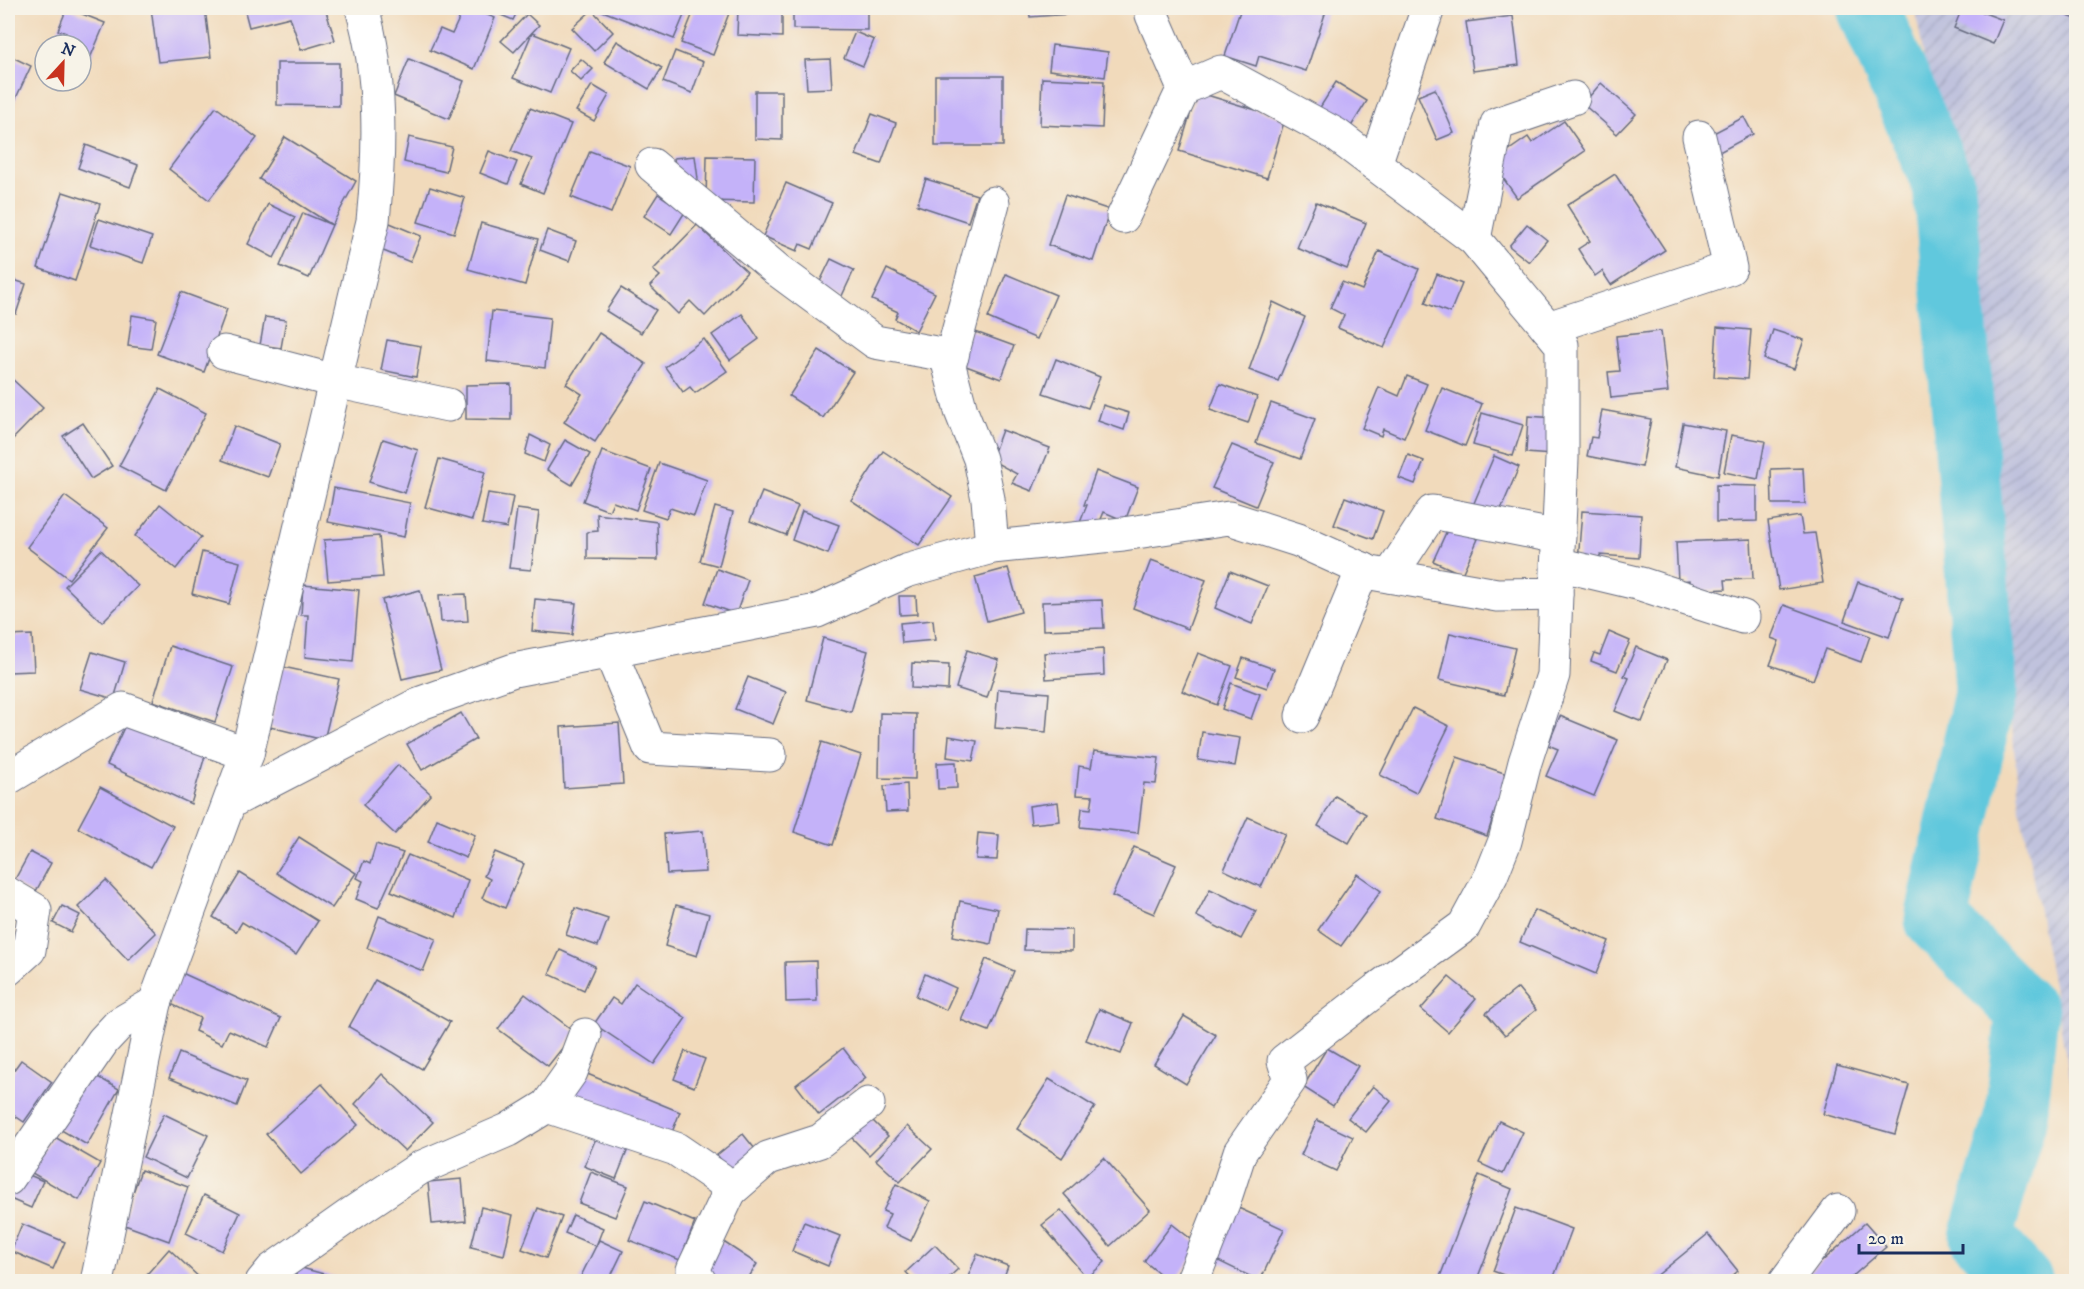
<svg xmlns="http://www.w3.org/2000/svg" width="2084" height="1289" viewBox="0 0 2084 1289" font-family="'IM FELL DW Pica',serif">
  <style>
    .industrial { fill: url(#industrial-furrows) }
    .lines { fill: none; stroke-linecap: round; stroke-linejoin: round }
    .river { stroke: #61c8dd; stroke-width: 63 }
    .building { fill: #c4b2f9 }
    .minor-casing { stroke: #666b7f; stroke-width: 35 }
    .minor { stroke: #fff; stroke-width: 33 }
  </style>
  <defs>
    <pattern id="industrial-furrows" width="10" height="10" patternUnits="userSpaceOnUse" patternTransform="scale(1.5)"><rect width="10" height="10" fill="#c0c2dd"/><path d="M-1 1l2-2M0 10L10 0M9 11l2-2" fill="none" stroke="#a4a7c0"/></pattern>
  </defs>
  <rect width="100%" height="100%" fill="#f7f3e8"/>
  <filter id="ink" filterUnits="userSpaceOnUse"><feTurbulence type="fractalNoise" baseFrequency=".0167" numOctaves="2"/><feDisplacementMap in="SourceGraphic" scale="12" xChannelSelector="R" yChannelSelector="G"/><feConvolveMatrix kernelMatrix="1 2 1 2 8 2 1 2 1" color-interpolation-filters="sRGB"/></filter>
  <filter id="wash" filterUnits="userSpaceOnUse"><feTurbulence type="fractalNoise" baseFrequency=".008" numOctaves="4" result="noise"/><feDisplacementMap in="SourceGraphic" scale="24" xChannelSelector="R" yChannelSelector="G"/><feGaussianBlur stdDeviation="1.35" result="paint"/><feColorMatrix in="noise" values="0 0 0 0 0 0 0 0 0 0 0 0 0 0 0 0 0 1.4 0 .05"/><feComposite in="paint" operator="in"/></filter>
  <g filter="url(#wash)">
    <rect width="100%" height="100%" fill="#f1dabb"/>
    <polygon class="industrial" points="1915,8 2076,8 2076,1110 2020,809 1975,344"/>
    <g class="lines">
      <polyline class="river" points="1868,8 1944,186 1986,689 1936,920 2027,1012 2016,1117 1981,1237 2022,1282"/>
    </g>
    <g id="blocks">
      <g class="building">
        <polygon points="67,8 105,23 88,63 81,60 81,45 61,45 66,33 58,30"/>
        <polygon points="151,8 205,8 211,57 158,62"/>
        <polygon points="244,8 325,8 335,40 301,50 290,17 249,27"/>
        <polygon points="464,8 470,8 495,18 474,69 430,50 440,29 452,34"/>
        <polygon points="484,8 519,8 513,20"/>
        <polygon points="595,8 687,8 674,39"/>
        <polygon points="695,8 731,8 713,55 681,43"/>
        <polygon points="738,8 782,8 782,37 737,35"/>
        <polygon points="793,8 867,8 867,30 793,29"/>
        <polygon points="1029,8 1084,8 1084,13 1030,17"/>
        <polygon points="1241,8 1327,8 1306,71 1259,56 1256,66 1225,56"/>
        <polygon points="1962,8 1971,8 2003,20 1993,44 1954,28"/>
        <polygon points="2045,8 2076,8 2076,19"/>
        <polygon points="592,10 613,32 594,51 572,28"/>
        <polygon points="527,14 539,25 514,52 501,41"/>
        <polygon points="1513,16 1519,65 1473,71 1466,22"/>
        <polygon points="855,32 874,40 863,66 844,58"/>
        <polygon points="532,33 569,48 550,93 513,78"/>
        <polygon points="617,41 662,68 649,89 604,62"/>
        <polygon points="1052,45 1108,52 1105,77 1049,70"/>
        <polygon points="675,51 703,62 692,93 663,82"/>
        <polygon points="8,55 31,66 8,115"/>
        <polygon points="409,59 464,81 449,119 394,96"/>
        <polygon points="581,59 593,69 581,81 570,71"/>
        <polygon points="830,59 832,88 807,89 805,60"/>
        <polygon points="277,63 339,63 339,106 277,105"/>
        <rect x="935" y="76" width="68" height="70"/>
        <polygon points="1042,78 1104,81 1102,128 1040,125"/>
        <polygon points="1336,82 1367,101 1345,136 1314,117"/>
        <polygon points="1601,83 1636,114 1617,134 1583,104"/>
        <polygon points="592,85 609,95 594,121 576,111"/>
        <polygon points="1435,89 1454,133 1437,140 1418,96"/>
        <polygon points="755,91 782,91 782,140 755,139"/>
        <polygon points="1197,92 1285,119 1267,178 1179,151"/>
        <polygon points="216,107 257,138 209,200 169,169"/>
        <polygon points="530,108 571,124 543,193 521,184 532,159 511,151"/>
        <polygon points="872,114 896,123 881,164 856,155"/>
        <polygon points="1744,117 1753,134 1712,156 1702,139"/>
        <polygon points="1564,121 1585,151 1517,198 1492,162 1528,137 1532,143"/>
        <polygon points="285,137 356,181 332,225 309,278 280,266 303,213 332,225 259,179"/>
        <polygon points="409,137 452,147 446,172 404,162"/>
        <polygon points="86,145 138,165 130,187 78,168"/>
        <polygon points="489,151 517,162 508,184 480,173"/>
        <polygon points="590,151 630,166 611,213 571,197"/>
        <polygon points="695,156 698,179 677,182 674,158"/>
        <polygon points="707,156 755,157 754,202 706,201"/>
        <polygon points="1615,174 1665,250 1611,285 1602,271 1595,276 1578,249 1590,241 1567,205"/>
        <polygon points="926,179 977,195 968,222 917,205"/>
        <polygon points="786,183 832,203 812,249 800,244 797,251 763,236"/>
        <polygon points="430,187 465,198 454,233 418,222"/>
        <polygon points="63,192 100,204 75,281 38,268"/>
        <polygon points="658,194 685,212 671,234 644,216"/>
        <polygon points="1065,195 1110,210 1093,261 1048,245"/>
        <polygon points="1316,202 1366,223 1347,269 1297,248"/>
        <polygon points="268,204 295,217 274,258 248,244"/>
        <polygon points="99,219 152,237 143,263 90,245"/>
        <polygon points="385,221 421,236 410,262 374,247"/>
        <polygon points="481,223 538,239 525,285 468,269"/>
        <polygon points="1527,224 1547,240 1529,262 1509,246"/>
        <polygon points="697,225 747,272 705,316 690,301 678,314 650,286 660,276 653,270"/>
        <polygon points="547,230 576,241 569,261 540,250"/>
        <polygon points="1379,251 1419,269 1384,348 1338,328 1344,315 1330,308 1342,282 1362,290"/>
        <polygon points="831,259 854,270 840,300 817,288"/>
        <polygon points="887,269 935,293 916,331 895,319 898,312 872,300"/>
        <polygon points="1006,274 1056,295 1037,339 988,318"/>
        <polygon points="1437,274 1462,284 1450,313 1425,303"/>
        <polygon points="8,278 26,284 16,314 8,311"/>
        <polygon points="621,288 656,310 641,333 606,311"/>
        <polygon points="181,292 227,309 204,372 157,354"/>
        <polygon points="1273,302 1305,317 1278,381 1249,370"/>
        <polygon points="492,311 550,318 545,368 487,361"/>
        <polygon points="742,314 759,339 730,360 712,335"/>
        <polygon points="132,315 156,319 151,349 128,346"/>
        <polygon points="265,317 286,320 281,348 260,345"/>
        <polygon points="1717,327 1751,330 1747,379 1714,377"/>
        <polygon points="970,330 1014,346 1001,379 958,363"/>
        <polygon points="1773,330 1804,340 1794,369 1764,359"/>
        <polygon points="1661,331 1668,392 1611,398 1608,372 1620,371 1616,336"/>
        <polygon points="599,333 646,364 595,442 564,422 582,394 566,384"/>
        <polygon points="704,339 727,371 695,393 690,387 683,392 665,367"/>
        <polygon points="387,340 421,346 416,377 381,370"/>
        <polygon points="819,350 853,372 823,418 789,396"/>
        <polygon points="1056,359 1100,377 1088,408 1043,393"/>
        <polygon points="9,376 43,408 8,444 8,378"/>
        <polygon points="1407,376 1427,384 1404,438 1383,429 1381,436 1362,428 1379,387 1399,396"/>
        <polygon points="511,384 511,420 466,419 466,385"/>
        <polygon points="1220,384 1257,397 1248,423 1210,410"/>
        <polygon points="1442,388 1482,404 1465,446 1425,430"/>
        <polygon points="160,389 206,413 166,490 119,466"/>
        <polygon points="1271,403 1315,419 1300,459 1256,443"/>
        <polygon points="1103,405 1129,413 1124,430 1098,421"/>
        <polygon points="1602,410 1651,419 1642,467 1587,456 1591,437 1597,438"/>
        <polygon points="1482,413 1523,425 1513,456 1473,445"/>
        <polygon points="1528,416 1555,418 1552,455 1526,453"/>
        <polygon points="83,423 112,466 91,479 63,436"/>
        <polygon points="1683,423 1726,431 1718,476 1675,467"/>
        <polygon points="234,426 280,444 268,477 222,460"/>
        <polygon points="1002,430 1050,448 1032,491 1012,483 1017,474 991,460"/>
        <polygon points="530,435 550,445 544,462 525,454"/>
        <polygon points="1731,435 1765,441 1758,479 1724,472"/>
        <polygon points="383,439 418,450 405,493 369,482"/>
        <polygon points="565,440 590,454 572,485 547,470"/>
        <polygon points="1232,445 1274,462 1256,506 1212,488"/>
        <polygon points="602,451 651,469 636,510 613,502 609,511 583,501"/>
        <polygon points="883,451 952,497 919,545 851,500"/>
        <polygon points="1408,455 1424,461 1415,484 1399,478"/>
        <polygon points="1494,456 1519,467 1496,521 1471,510"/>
        <polygon points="439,459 485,472 472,520 425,507"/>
        <polygon points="659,463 707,480 694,516 670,508 666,518 642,510"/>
        <polygon points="1803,468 1805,504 1772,504 1771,469"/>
        <polygon points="1096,471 1138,487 1125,521 1104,512 1096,531 1079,525 1087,505 1084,505"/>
        <polygon points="1716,485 1757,486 1757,521 1716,522"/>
        <polygon points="334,488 410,503 404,537 328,522"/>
        <polygon points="762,492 798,506 786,535 750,521"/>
        <polygon points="488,493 513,497 507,528 482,524"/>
        <polygon points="65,496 108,528 69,579 27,547"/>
        <polygon points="1345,497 1383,511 1373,539 1334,525"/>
        <polygon points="160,504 201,537 176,569 135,536"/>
        <polygon points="715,507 733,512 719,566 700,561"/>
        <polygon points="517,509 539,512 531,570 509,568"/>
        <polygon points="802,511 839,525 828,554 792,540"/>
        <polygon points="1582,511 1641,515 1639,558 1600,555 1599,562 1578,561"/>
        <polygon points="597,514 657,522 658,560 587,559 587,532 598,531"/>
        <polygon points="1800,516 1803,534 1815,533 1823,583 1779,590 1768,521"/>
        <polygon points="1449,526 1478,539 1462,574 1433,561"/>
        <polygon points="379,536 383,577 328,581 324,540"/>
        <polygon points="1751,539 1753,579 1725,580 1726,589 1691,591 1690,580 1678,581 1676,542"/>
        <polygon points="101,550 138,586 102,622 65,586"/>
        <polygon points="202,552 240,562 229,604 192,594"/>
        <polygon points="1151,560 1206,580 1188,629 1133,608"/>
        <polygon points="1008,568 1021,612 987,621 975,577"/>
        <polygon points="717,569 748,580 736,614 705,603"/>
        <polygon points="1230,571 1268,586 1252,624 1215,608"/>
        <polygon points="1858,582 1903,598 1889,637 1844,621"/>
        <polygon points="303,585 359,590 353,662 305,657 308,615 301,615"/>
        <polygon points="420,590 441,670 402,679 382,600"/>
        <polygon points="466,594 468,621 441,622 439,595"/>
        <polygon points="899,596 916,596 917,614 900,615"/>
        <polygon points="535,599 576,603 572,635 532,631"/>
        <polygon points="1102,600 1104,628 1043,630 1042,602"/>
        <polygon points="1784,605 1870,636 1861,662 1825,649 1813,680 1770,665 1779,641 1771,638"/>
        <polygon points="933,620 935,640 902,643 900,623"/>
        <polygon points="1609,632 1630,641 1617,671 1591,661 1594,653 1600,655"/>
        <polygon points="1450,633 1515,648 1504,695 1439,680"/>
        <polygon points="32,635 34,671 8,672 8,636"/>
        <polygon points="823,638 868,651 851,712 807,700"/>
        <polygon points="170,646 233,667 215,722 153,701"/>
        <polygon points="1636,647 1667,660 1642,722 1615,711 1629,678 1624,676"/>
        <polygon points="1103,649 1104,675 1046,679 1044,653"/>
        <polygon points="967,650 999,660 987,698 956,688"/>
        <polygon points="92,652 125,662 114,699 80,689"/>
        <polygon points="1198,653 1232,666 1217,705 1182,691"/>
        <polygon points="1243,658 1274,669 1267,688 1236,677"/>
        <polygon points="912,663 949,665 948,690 911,688"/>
        <polygon points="283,667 339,679 324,740 270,727"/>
        <polygon points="748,677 786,692 773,724 735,709"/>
        <polygon points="1231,683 1260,694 1251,719 1222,709"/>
        <polygon points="998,689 1049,693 1046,732 995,728"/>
        <polygon points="1413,708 1449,726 1416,793 1380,775"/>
        <polygon points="461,713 476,739 422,770 407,744"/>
        <polygon points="880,713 916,714 915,779 879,778"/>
        <polygon points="1560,716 1618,740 1594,796 1546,776 1558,749 1548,745"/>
        <polygon points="126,723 205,756 191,804 107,765"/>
        <polygon points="619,723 623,784 564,788 561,727"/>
        <polygon points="1202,732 1240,738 1235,766 1198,760"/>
        <polygon points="949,736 977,741 973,761 947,757"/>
        <polygon points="822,742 861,755 833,845 794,832"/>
        <polygon points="1094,751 1159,758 1156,784 1144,783 1138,833 1080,827 1082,808 1091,809 1093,796 1076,795 1079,766 1091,768"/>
        <polygon points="1457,757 1507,774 1487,836 1437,819"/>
        <polygon points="956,762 957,788 938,789 937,763"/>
        <polygon points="398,765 431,794 395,834 363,805"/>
        <polygon points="907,784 908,811 886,812 884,786"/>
        <polygon points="100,787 173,826 151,867 78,828"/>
        <polygon points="1335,796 1366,814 1349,843 1318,826"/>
        <polygon points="1058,802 1060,821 1031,824 1029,806"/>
        <polygon points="1248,817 1285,834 1261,887 1224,870"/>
        <polygon points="437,819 475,835 466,858 428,842"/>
        <polygon points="703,831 706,872 667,874 664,834"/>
        <polygon points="978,833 999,835 997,860 976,859"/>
        <polygon points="299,837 356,873 332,908 276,873"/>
        <polygon points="376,844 403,853 378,908 356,899 363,881 357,878 364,861 370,864"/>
        <polygon points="1134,847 1176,865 1154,914 1112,896"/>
        <polygon points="30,852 51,863 34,895 13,883"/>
        <polygon points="495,852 524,864 505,908 482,898 490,879 484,876"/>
        <polygon points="408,855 468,880 456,918 391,891"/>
        <polygon points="240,873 318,921 296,955 242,922 236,932 213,917"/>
        <polygon points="1357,874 1381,891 1341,946 1318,930"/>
        <polygon points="106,880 156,933 128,960 78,907"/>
        <polygon points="1210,889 1256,911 1241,939 1196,916"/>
        <polygon points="960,901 998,909 991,944 953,936"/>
        <polygon points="676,905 709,914 697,956 665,946"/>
        <polygon points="62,906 80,915 71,932 53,923"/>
        <polygon points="575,908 608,919 598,946 566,935"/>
        <polygon points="1534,910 1609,941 1596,974 1520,942"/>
        <polygon points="379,916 436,939 423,971 367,948"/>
        <polygon points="1025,929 1072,930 1072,951 1024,950"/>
        <polygon points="560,950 595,966 584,990 549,974"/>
        <polygon points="986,959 1014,971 989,1031 961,1020"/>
        <polygon points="816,961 817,1001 786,1002 785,962"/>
        <polygon points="182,973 281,1018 268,1047 229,1030 222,1044 195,1031 200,1018 169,1003"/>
        <polygon points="925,974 956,988 946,1010 916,996"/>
        <polygon points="1449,977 1476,999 1448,1032 1421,1009"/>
        <polygon points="375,980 450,1022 422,1069 349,1027"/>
        <polygon points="635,983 686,1018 654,1064 594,1024 612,998 621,1004"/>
        <polygon points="1518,988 1536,1010 1505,1035 1486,1013"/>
        <polygon points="525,994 575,1032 548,1066 498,1029"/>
        <polygon points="1099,1009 1133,1023 1121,1054 1086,1040"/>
        <polygon points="1184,1016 1216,1035 1186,1084 1154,1064"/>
        <polygon points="843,1048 866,1078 819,1115 796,1085"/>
        <polygon points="1327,1048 1358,1066 1333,1106 1303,1087"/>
        <polygon points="685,1051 705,1059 694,1087 674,1079"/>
        <polygon points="179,1053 247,1081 237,1106 169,1078"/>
        <polygon points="21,1060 52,1082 24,1122 8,1111 8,1078"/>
        <polygon points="1837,1065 1909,1085 1895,1134 1823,1114"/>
        <polygon points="580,1071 680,1112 667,1145 567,1104"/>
        <polygon points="89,1072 119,1089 87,1145 56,1127"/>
        <polygon points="382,1074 433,1122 405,1151 355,1104"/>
        <polygon points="1049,1079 1095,1107 1062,1158 1017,1129"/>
        <polygon points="322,1084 358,1125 301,1174 266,1134"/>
        <polygon points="1373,1086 1391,1101 1366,1132 1348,1118"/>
        <polygon points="164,1114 208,1135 187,1178 143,1157"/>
        <polygon points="869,1117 888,1136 869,1155 850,1136"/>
        <polygon points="1317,1120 1353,1137 1336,1171 1301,1155"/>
        <polygon points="1499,1121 1523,1132 1503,1174 1479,1163"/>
        <polygon points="907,1126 932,1149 900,1182 876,1160"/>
        <polygon points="743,1134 759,1154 734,1175 717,1155"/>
        <polygon points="53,1136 100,1163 79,1200 32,1173"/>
        <polygon points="597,1136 628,1149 616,1179 584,1166"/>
        <polygon points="1104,1158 1150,1210 1110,1246 1064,1194"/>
        <polygon points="141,1170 188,1187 169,1241 122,1224"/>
        <polygon points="20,1171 43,1181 31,1208 8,1198"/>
        <polygon points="591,1172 628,1186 615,1217 579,1203"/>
        <polygon points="1479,1175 1512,1189 1476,1282 1438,1282"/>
        <polygon points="462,1179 466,1221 432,1224 428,1182"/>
        <polygon points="896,1184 930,1201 911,1241 884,1228 890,1214 883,1211"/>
        <polygon points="204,1195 240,1213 222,1251 186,1233"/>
        <polygon points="645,1201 695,1222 680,1260 629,1240"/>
        <polygon points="1232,1205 1284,1229 1260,1281 1208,1256"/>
        <polygon points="481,1207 513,1215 504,1255 471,1247"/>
        <polygon points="538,1208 562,1217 546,1258 522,1249"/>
        <polygon points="1516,1208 1572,1229 1552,1282 1522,1282 1493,1271"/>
        <polygon points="1061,1210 1105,1262 1087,1278 1042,1225"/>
        <polygon points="573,1215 603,1228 596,1246 565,1233"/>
        <polygon points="804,1222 840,1236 828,1266 792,1251"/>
        <polygon points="1865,1223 1886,1247 1846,1282 1799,1282"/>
        <polygon points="22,1224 65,1242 53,1269 11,1251"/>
        <polygon points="1172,1224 1201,1247 1174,1282 1170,1282 1144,1261"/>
        <polygon points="1708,1234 1738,1271 1725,1282 1649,1282"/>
        <polygon points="599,1240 623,1251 608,1282 582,1282 579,1280"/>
        <polygon points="722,1241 757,1264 746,1282 721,1282 704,1270"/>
        <polygon points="935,1245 958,1269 944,1282 915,1282 906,1272"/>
        <polygon points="169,1249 204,1282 140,1282"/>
        <polygon points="977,1254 1008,1266 1002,1282 966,1282"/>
        <polygon points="298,1267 350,1281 350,1282 294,1282"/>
      </g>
    </g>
  </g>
  <g filter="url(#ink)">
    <use href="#blocks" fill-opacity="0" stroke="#666b7f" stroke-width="1.5"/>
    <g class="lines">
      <defs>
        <g id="minor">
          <polyline points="1152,8 1152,15 1184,88"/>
          <polyline points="1375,164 1428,8"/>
          <polyline points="652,165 776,269 875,342 952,356"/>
          <polyline points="1474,239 1497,124 1573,98"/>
          <polyline points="1548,328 1730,268 1699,137"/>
          <polyline points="224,352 335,381 448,405"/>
          <polyline points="992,547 988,499 980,459 961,411 949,366 993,203"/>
          <polyline points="1557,564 1641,584 1743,617"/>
          <polyline points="1390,576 1432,512 1559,537"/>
          <polyline points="610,651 650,748 770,755"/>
          <polyline points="1302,716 1363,569"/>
          <polyline points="8,778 123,709 247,754"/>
          <polyline points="230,802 421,703 514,670 817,611 906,571 992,547 1123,534 1229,518 1298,540 1371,573 1497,595 1556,594 1562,459 1562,345 1474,239 1335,134 1221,72 1184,88 1123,217"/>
          <polyline points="8,894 35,910 29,950 8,969"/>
          <polyline points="547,1106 676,1149 720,1179 730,1191 768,1158 820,1141 868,1104"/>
          <polyline points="8,1179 103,1041 119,1024 155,1003"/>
          <path d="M97,1282L155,1003L247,754L373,221C380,151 382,76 362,8"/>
          <polyline points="262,1282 272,1270 354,1212 420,1168 508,1130 547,1106 571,1072 585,1035"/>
          <polyline points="700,1282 693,1270 730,1191"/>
          <polyline points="1192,1282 1225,1198 1240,1152 1290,1080 1284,1061 1376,990 1464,926 1491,876 1505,841 1525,762 1553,675 1556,594"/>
          <polyline points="1785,1282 1838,1211"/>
        </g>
      </defs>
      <use href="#minor" class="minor-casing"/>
      <use href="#minor" class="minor"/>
    </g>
  </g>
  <rect width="2084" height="1289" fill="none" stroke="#f7f3e8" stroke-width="30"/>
  <g transform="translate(63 63) rotate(22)"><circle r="28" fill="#f7f3e8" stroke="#9fa5b1" stroke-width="1.5"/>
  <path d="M0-4.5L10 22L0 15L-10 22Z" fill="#c8321e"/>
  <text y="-9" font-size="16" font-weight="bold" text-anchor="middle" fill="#1b2f5e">N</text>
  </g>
  <path d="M1859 1244v9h104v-9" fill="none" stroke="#1b2f5e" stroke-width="3"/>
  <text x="1868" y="1244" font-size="18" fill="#1b2f5e" stroke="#f7f3e8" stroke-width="4.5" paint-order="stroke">20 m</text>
</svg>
